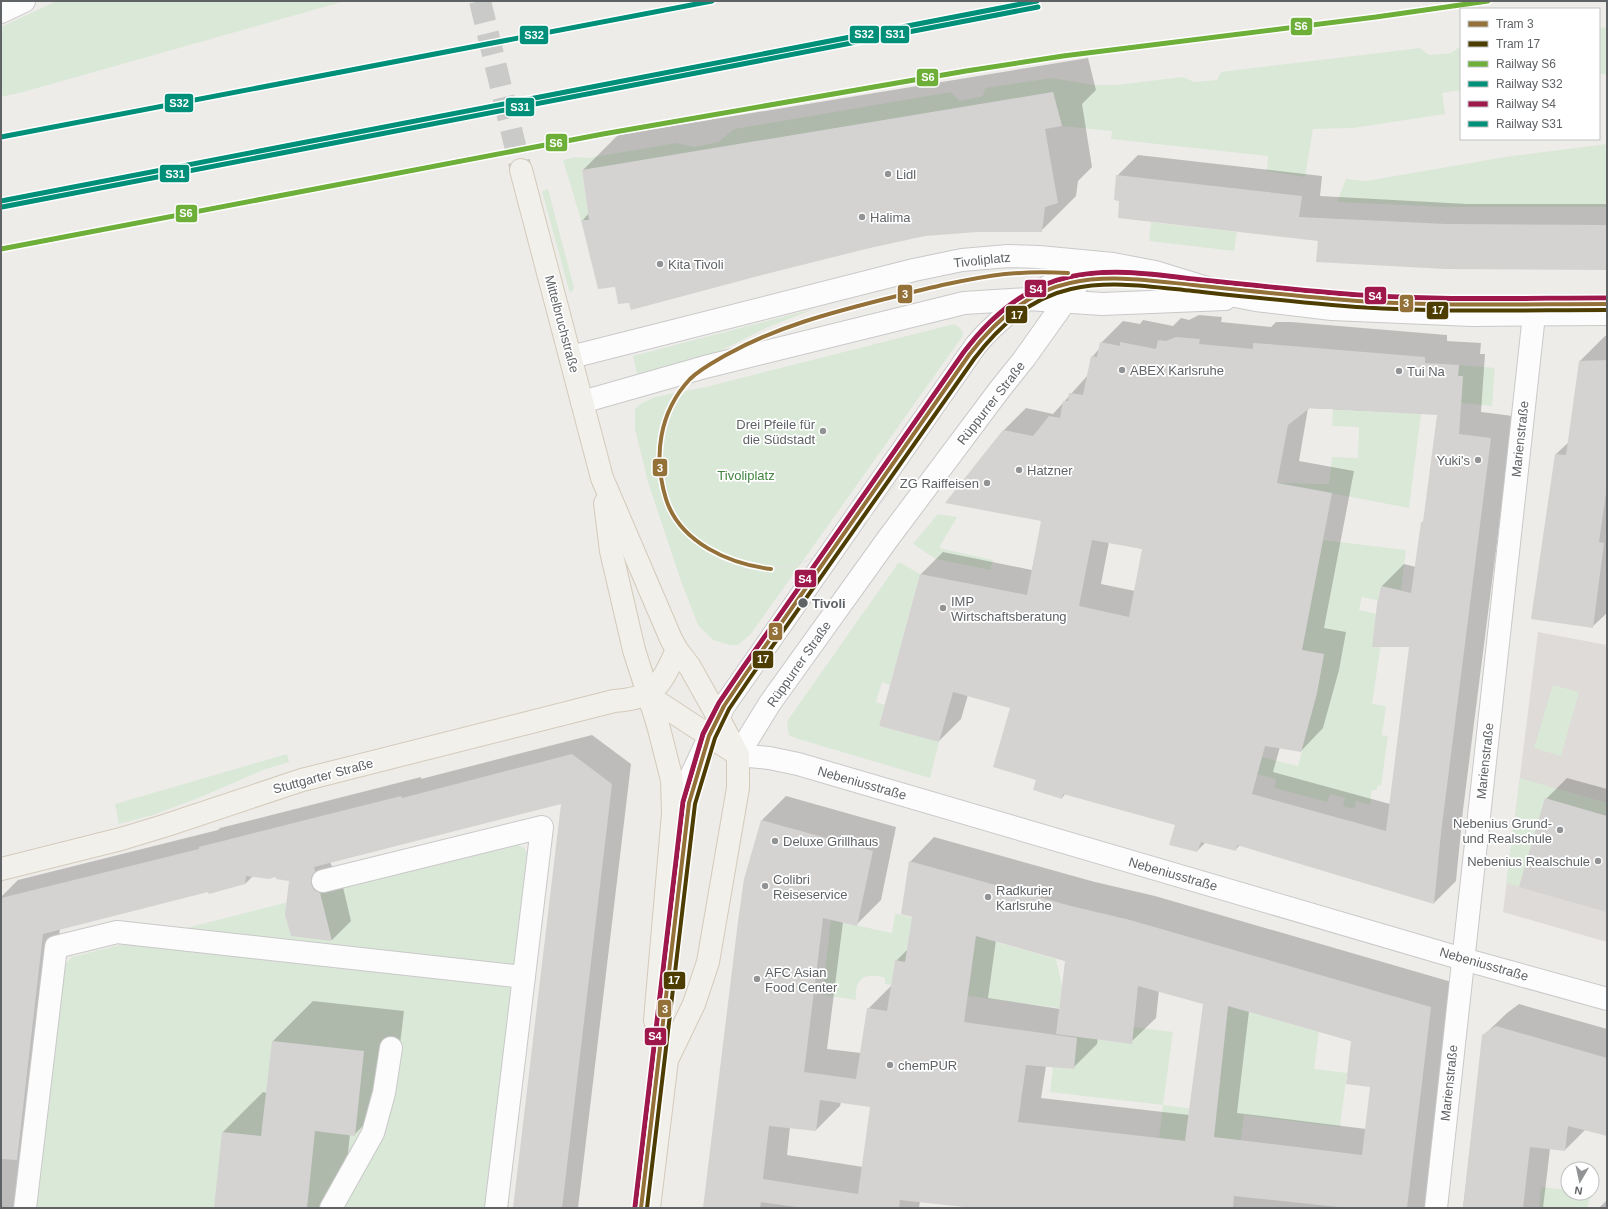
<svg xmlns="http://www.w3.org/2000/svg" width="1608" height="1209" viewBox="0 0 1608 1209" font-family="Helvetica,sans-serif">
  <style>
    .education { fill: #dedbd8 }
    .green { fill: #dae8d7 }
    .shadow { fill: #0003; fill-rule: evenodd }
    .building { fill: #d5d3d2; fill-rule: evenodd }
    .lines { fill: none; stroke-linecap: round; stroke-linejoin: round }
    .major-tunnel { stroke: #cacac8; stroke-width: 22; stroke-dasharray: 22 11; stroke-linecap: butt }
    .minor-casing { stroke: #c9c9c9; stroke-width: 24 }
    .major-casing { stroke: #d3caba; stroke-width: 24 }
    .minor { stroke: #fcfcfc; stroke-width: 22 }
    .major { stroke: #f2f0ea; stroke-width: 22 }
    .tram { stroke: #e3e3e2; stroke-width: 1 }
    .rail-1-casing { stroke: #fff; stroke-width: 8 }
    .rail-2-casing { stroke: #fff; stroke-width: 8 }
    .rail-3-casing { stroke: #fff; stroke-width: 8 }
    .rail-4-casing { stroke: #fff; stroke-width: 8 }
    .rail-1 { stroke: #6eaf3a; stroke-width: 5 }
    .rail-2 { stroke: #00907a; stroke-width: 5 }
    .rail-3 { stroke: #9f184c; stroke-width: 5 }
    .rail-4 { stroke: #00907a; stroke-width: 5 }
    .tram-1-casing { stroke: #fff; stroke-width: 7 }
    .tram-2-casing { stroke: #fff; stroke-width: 7 }
    .tram-1 { stroke: #947139; stroke-width: 4 }
    .tram-2 { stroke: #4d3d00; stroke-width: 4 }
    .poi-dot { fill: #919394; stroke: #fff; stroke-width: 1.5 }
    .stop-dot { fill: #5f6366; stroke: #fff; stroke-width: 1.5 }
    .labels { text-anchor: middle; dominant-baseline: central; stroke-width: 3.5; stroke-linejoin: round; paint-order: stroke }
    .poi-label { font-size: 13px; fill: #5f6366; stroke: #fff; text-anchor: start }
    .street-label { font-size: 13px; fill: #5f6366; stroke: #fff }
    .park-label { font-size: 13px; fill: #428441; stroke: #fff }
    .stop-label { font-size: 13px; font-weight: bold; fill: #5f6366; stroke: #fff; text-anchor: start }
    .line-badge { stroke: #fff; stroke-width: 1.5 }
    .badge-label { font-size: 11px; text-anchor: middle; font-weight: bold; fill: #fff }
  </style>
  <rect width="100%" height="100%" fill="#eeece9"/>
  <polygon class="education" points="1538,632 1607,645 1607,942 1503,912"/>
  <g class="green">
    <polygon points="57,1 345,1 23,92 1,97 1,27"/>
    <polygon points="1607,27 1607,76 1604,74 1599,74 1599,28"/>
    <polygon points="1461,46 1461,90 1442,93 1445,114 1353,128 1313,129 1305,177 1267,171 1268,156 1111,139 1112,131 1062,126 1053,92 582,170 589,220 581,220 563,160 576,157 587,158 676,143 694,147 718,142 734,129 951,92 960,101 983,96 985,88 1052,78 1094,85 1117,85 1183,77 1194,82 1217,80 1221,72 1420,48 1429,55 1451,53"/>
    <polygon points="1607,144 1607,207 1446,207 1337,202 1346,179 1366,181 1511,156"/>
    <polygon points="548,189 574,288 573,291 570,292 569,290 542,191"/>
    <polygon points="1151,222 1237,232 1234,251 1149,241"/>
    <polygon points="817,308 768,327 716,353 637,374 633,356"/>
    <polygon points="954,324 959,327 963,332 962,337 750,635 738,645 730,645 713,640 698,625 682,584 648,482 635,429 635,409 642,403 655,397 706,387"/>
    <polygon points="1459,365 1495,368 1492,406 1461,403 1463,376 1458,376"/>
    <polygon points="1333,408 1421,414 1409,508 1277,483 1329,484 1332,457 1358,458 1359,427 1332,426"/>
    <polygon points="938,514 957,517 939,548 993,560 990,570 936,559 913,544"/>
    <polygon points="1323,540 1406,550 1401,590 1381,586 1378,598 1399,605 1362,597 1359,610 1385,616 1372,704 1386,706 1382,735 1388,736 1381,786 1378,785 1377,790 1372,790 1370,805 1356,801 1354,809 1343,806 1345,798 1330,794 1327,802 1274,788 1276,779 1257,774 1262,757 1298,766 1317,693 1324,655 1302,650"/>
    <polygon points="899,562 920,574 890,685 882,682 876,702 885,705 879,726 939,742 930,778 795,738 789,735 787,725 788,720"/>
    <polygon points="1553,685 1579,692 1561,756 1534,748"/>
    <polygon points="287,754 289,762 263,770 201,797 153,815 119,824 115,804"/>
    <polygon points="1520,778 1607,803 1607,816 1545,798 1519,887 1506,883"/>
    <polygon points="516,844 524,848 528,854 486,1208 34,1208 65,964 72,957"/>
    <path d="M895,913L1056,959L1062,986L1059,1008L968,996L972,967L906,958L905,962L895,960L891,985L885,984V978C865,972 854,978 856,1000L822,995L831,920L892,933Z"/>
    <polygon points="1228,1006 1319,1032 1314,1069 1347,1073 1340,1127 1244,1115 1237,1170 1196,1142 1159,1138 1163,1105 1050,1092 1053,1067 1073,1069 1077,1037 1125,1043 1134,1027 1173,1032 1163,1105 1216,1112"/>
    <polygon points="1541,1187 1568,1190 1568,1193 1592,1193 1587,1208 1539,1208"/>
  </g>
  <g class="shadow">
    <polygon points="1088,58 1096,90 1082,104 1092,167 1078,181 1076,196 1041,231 978,231 925,235 630,301 616,286 582,221 589,213 583,170 618,135"/>
    <polygon points="1138,155 1322,176 1320,196 1467,204 1607,204 1607,268 1319,240 1120,200 1117,176"/>
    <path d="M1199,315L1222,317L1221,322L1271,327L1276,322H1291L1447,335V341L1481,343L1480,354H1485L1481,412L1513,416L1463,810L1456,881L1434,903L1240,845L1235,850L1206,842L1197,851L1176,824L1066,793L1062,798L1037,779L1012,707L968,695L961,719L939,741L921,574L943,552L1032,570L1042,521L1003,431L1026,408L1053,414L1088,375L1092,357L1099,349L1101,343L1123,321L1140,324L1143,320L1173,326L1181,318L1189,320ZM1308,408L1438,414L1424,520L1422,523L1416,567L1404,564L1382,586L1410,646L1390,804L1273,772L1280,747L1301,751L1323,728L1339,670L1346,632L1324,628L1354,471L1299,461ZM1109,542L1143,549L1135,591L1101,584Z"/>
    <polygon points="1605,336 1607,336 1607,613 1592,627 1556,454 1569,442 1580,361"/>
    <polygon points="592,735 631,764 578,1208 515,1208 562,803 330,862 334,870 340,874 351,921 332,940 291,935 290,880 276,876 253,876 245,884 209,890 60,928 28,1208 1,1208 1,897 18,880 218,830 220,828 366,791 421,777 421,779"/>
    <polygon points="1567,778 1607,789 1607,911 1546,799"/>
    <path d="M786,796L896,827L881,900L856,925L843,922L827,1049L861,1053L868,1009L892,985L896,961L908,949L913,916L910,862L934,837L1095,882L1155,896L1455,983L1428,1208H982L920,1201L919,1208H705L745,879L762,820ZM996,940L1066,961L1060,1009L988,998ZM1159,990L1204,1003L1189,1115L1041,1098L1046,1066L1073,1068L1097,1044L1098,1038L1131,1042L1156,1018ZM1249,1011L1352,1041L1371,1086L1366,1129L1237,1113ZM841,1102L871,1106L863,1167L787,1155L790,1127L816,1130L840,1106Z"/>
    <polygon points="313,1001 404,1011 394,1094 354,1135 350,1134 345,1182 319,1208 215,1208 223,1132 263,1092 267,1093 273,1041"/>
    <polygon points="1519,1004 1607,1029 1607,1135 1586,1129 1565,1150 1550,1149 1543,1208 1463,1208 1483,1036 1507,1013"/>
    <polygon points="1607,1200 1607,1208 1599,1208"/>
  </g>
  <g class="building">
    <polygon points="1053,92 1062,126 1045,129 1058,203 1045,207 1042,232 978,232 925,236 870,248 766,274 631,310 629,303 618,304 615,287 598,289 581,220 589,220 582,170"/>
    <polygon points="1116,175 1302,196 1299,217 1446,224 1607,225 1607,270 1445,269 1316,262 1318,241 1118,218 1119,201 1114,200"/>
    <path d="M1176,337L1200,339L1199,344L1253,349V343L1268,344L1425,357V363L1459,365L1458,376H1463L1459,434L1491,438L1441,833L1434,904L1237,845L1236,851L1201,842L1197,852L1169,845L1175,825L1063,794L1062,799L1033,790L1036,780L993,767L1010,708L953,692L939,742L879,726L920,574L1027,595L1041,521L945,503L1003,430L1033,436L1049,416L1060,418L1063,401H1068L1069,393L1083,395L1091,356L1097,357L1100,342L1120,346V342L1156,349L1158,340L1166,341ZM1310,408L1437,415L1423,522H1421L1411,593L1381,586L1377,604L1372,647H1409L1386,831L1252,794L1265,746L1301,752L1317,693L1324,654L1302,650L1332,493L1277,483L1288,425ZM1092,540L1142,549L1129,617L1079,606Z"/>
    <polygon points="1607,360 1607,486 1599,542 1604,543 1593,628 1531,619 1555,454 1566,455 1579,361"/>
    <polygon points="572,754 612,784 562,1208 513,1208 561,804 314,867 315,872 311,877 311,884 314,890 320,893 332,941 291,936 285,915 289,881 276,879 275,877 269,879 246,876 245,884 209,894 208,892 43,934 17,1160 1,1159 1,898 199,849 199,847 345,810 401,796 402,798"/>
    <polygon points="1545,798 1607,816 1607,912 1519,887"/>
    <path d="M761,820L873,851L857,926L823,918L804,1072L856,1079L867,1008L887,1011L895,960L905,962L912,917L901,914L909,861L1071,906L1130,920L1431,1007L1407,1208H1348L1234,1196L1233,1208H973L900,1200L899,1208H804L761,1202L760,1208H703L738,921L744,879ZM976,936L1065,961L1056,1034L1132,1044L1138,986L1203,1004L1185,1141L1018,1122L1026,1065L1074,1069L1077,1038L964,1022ZM1228,1006L1351,1041L1346,1084L1370,1087L1362,1155L1214,1137ZM820,1100L870,1107L858,1194L763,1179L769,1126L816,1131Z"/>
    <polygon points="1496,1026 1607,1058 1607,1136 1568,1126 1565,1151 1530,1147 1523,1208 1463,1208 1482,1035"/>
    <polygon points="272,1041 364,1051 355,1136 315,1131 307,1208 214,1208 222,1132 261,1136"/>
  </g>
  <g class="lines">
    <polyline class="major-tunnel" points="480,1 521,170"/>
    <defs>
      <g id="minor">
        <polyline points="1,12 24,1"/>
        <polyline points="1093,262 1024,359 1000,389 887,540 770,703 738,755 769,758 798,764 1463,959 1607,999"/>
        <polyline points="571,357 914,270 962,260 1008,256 1039,257 1113,264 1155,272 1230,295 1256,300 1332,309 1472,315 1607,314"/>
        <polyline points="582,402 705,367 964,303 1028,299 1102,304 1225,299"/>
        <path d="M673,814L724,706L976,345C1008,307 1045,287 1089,264"/>
        <polyline points="323,881 542,827 496,1208"/>
        <polyline points="25,1208 56,947 117,932 524,977"/>
        <polyline points="331,1208 373,1133 384,1093 391,1048"/>
        <polyline points="1436,1208 1534,315"/>
      </g>
      <g id="major">
        <polyline points="521,170 602,478 671,639 677,650 690,667 718,717 738,755 738,788 708,962 694,1004 667,1060 649,1208"/>
        <polyline points="605,503 611,551 634,650 658,725 672,780 673,814 655,1020 667,1060"/>
        <polyline points="647,695 737,754"/>
        <path d="M1,869L121,839L167,825L302,780L614,701C656,698 660,686 677,650"/>
      </g>
    </defs>
    <use href="#minor" class="minor-casing"/>
    <use href="#major" class="major-casing"/>
    <use href="#minor" class="minor"/>
    <use href="#major" class="major"/>
    <path class="tram" d="M771,569C809,565 846,545 871,516C880,505 888,495 896,484"/>
    <defs>
      <polyline id="rail-1" points="1,249 603,134 966,71 1063,56 1376,17 1488,1"/>
      <g id="rail-2">
        <polyline points="1,137 712,1"/>
        <polyline points="1,201 1037,1"/>
      </g>
      <path id="rail-3" d="M635,1207L683,802L703,734L719,703L740,672L964,352C991,316 1024,287 1069,277C1110,268 1152,274 1193,279C1240,284 1287,289 1334,293C1425,301 1516,298 1607,298"/>
      <polyline id="rail-4" points="2,207 1038,7"/>
    </defs>
    <use href="#rail-1" class="rail-1-casing"/>
    <use href="#rail-2" class="rail-2-casing"/>
    <use href="#rail-3" class="rail-3-casing"/>
    <use href="#rail-4" class="rail-4-casing"/>
    <use href="#rail-1" class="rail-1"/>
    <use href="#rail-2" class="rail-2"/>
    <use href="#rail-3" class="rail-3"/>
    <use href="#rail-4" class="rail-4"/>
    <defs>
      <g id="tram-1">
        <path d="M771,569C730,564 680,543 666,499C653,457 659,412 690,379C700,369 714,362 726,355C776,327 830,313 885,299C925,289 964,279 1005,274C1026,272 1047,272 1068,273"/>
        <path d="M641,1208L689,803L709,736L724,706L745,675L969,355C995,321 1027,292 1070,283C1110,274 1153,281 1193,285C1240,290 1286,295 1333,299C1424,307 1516,304 1607,304"/>
      </g>
      <path id="tram-2" d="M647,1208L695,804L715,738L729,709L750,678L974,359C999,326 1030,298 1071,289C1111,280 1153,287 1193,291C1240,296 1286,301 1332,305C1423,313 1515,310 1607,310"/>
    </defs>
    <use href="#tram-1" class="tram-1-casing"/>
    <use href="#tram-2" class="tram-2-casing"/>
    <use href="#tram-1" class="tram-1"/>
    <use href="#tram-2" class="tram-2"/>
  </g>
  <g class="poi-dot">
    <circle cx="888" cy="174" r="4"/>
    <circle cx="862" cy="217" r="4"/>
    <circle cx="660" cy="264" r="4"/>
    <circle cx="1122" cy="370" r="4"/>
    <circle cx="1399" cy="371" r="4"/>
    <circle cx="823" cy="431" r="4"/>
    <circle cx="1478" cy="460" r="4"/>
    <circle cx="1019" cy="470" r="4"/>
    <circle cx="987" cy="483" r="4"/>
    <circle cx="943" cy="608" r="4"/>
    <circle cx="1560" cy="830" r="4"/>
    <circle cx="775" cy="841" r="4"/>
    <circle cx="1598" cy="861" r="4"/>
    <circle cx="765" cy="886" r="4"/>
    <circle cx="988" cy="897" r="4"/>
    <circle cx="757" cy="979" r="4"/>
    <circle cx="890" cy="1065" r="4"/>
  </g>
  <circle class="stop-dot" cx="803" cy="603" r="5.5"/>
  <g class="labels">
    <g class="poi-label">
      <text x="896" y="174">Lidl</text>
      <text x="870" y="217">Halima</text>
      <text x="668" y="264">Kita Tivoli</text>
      <text x="1130" y="370">ABEX Karlsruhe</text>
      <text x="1407" y="371">Tui Na</text>
      <text x="815" y="424" text-anchor="end">Drei Pfeile für<tspan x="815" dy="15">die Südstadt</tspan></text>
      <text x="1470" y="460" text-anchor="end">Yuki's</text>
      <text x="1027" y="470">Hatzner</text>
      <text x="979" y="483" text-anchor="end">ZG Raiffeisen</text>
      <text x="951" y="601">IMP<tspan x="951" dy="15">Wirtschaftsberatung</tspan></text>
      <text x="1552" y="823" text-anchor="end">Nebenius Grund-<tspan x="1552" dy="15">und Realschule</tspan></text>
      <text x="783" y="841">Deluxe Grillhaus</text>
      <text x="1590" y="861" text-anchor="end">Nebenius Realschule</text>
      <text x="773" y="879">Colibri<tspan x="773" dy="15">Reiseservice</tspan></text>
      <text x="996" y="890">Radkurier<tspan x="996" dy="15">Karlsruhe</tspan></text>
      <text x="765" y="972">AFC Asian<tspan x="765" dy="15">Food Center</tspan></text>
      <text x="898" y="1065">chemPUR</text>
    </g>
    <g class="street-label">
      <text transform="translate(982 260) rotate(-6)">Tivoliplatz</text>
      <text transform="translate(562 324) rotate(75)">Mittelbruchstraße</text>
      <text transform="translate(991 403) rotate(-52)">Rüppurrer Straße</text>
      <text transform="translate(1520 439) rotate(-84)">Marienstraße</text>
      <text transform="translate(799 664) rotate(-55)">Rüppurrer Straße</text>
      <text transform="translate(1485 761) rotate(-84)">Marienstraße</text>
      <text transform="translate(323 776) rotate(-15)">Stuttgarter Straße</text>
      <text transform="translate(862 783) rotate(16)">Nebeniusstraße</text>
      <text transform="translate(1173 874) rotate(16)">Nebeniusstraße</text>
      <text transform="translate(1484 964) rotate(16)">Nebeniusstraße</text>
      <text transform="translate(1449 1083) rotate(-84)">Marienstraße</text>
    </g>
    <g class="park-label">
      <text x="746" y="475">Tivoliplatz</text>
    </g>
    <g class="stop-label">
      <text x="812" y="603">Tivoli</text>
    </g>
  </g>
  <g class="line-badge">
    <rect x="1290" y="17" width="23" height="19" rx="4" fill="#6eaf3a"/>
    <rect x="849" y="25" width="31" height="19" rx="4" fill="#00907a"/>
    <rect x="880" y="25" width="30" height="19" rx="4" fill="#00907a"/>
    <rect x="519" y="25" width="30" height="20" rx="4" fill="#00907a"/>
    <rect x="916" y="68" width="23" height="19" rx="4" fill="#6eaf3a"/>
    <rect x="164" y="93" width="30" height="20" rx="4" fill="#00907a"/>
    <rect x="505" y="97" width="30" height="20" rx="4" fill="#00907a"/>
    <rect x="545" y="133" width="23" height="19" rx="4" fill="#6eaf3a"/>
    <rect x="159" y="164" width="31" height="19" rx="4" fill="#00907a"/>
    <rect x="175" y="204" width="23" height="19" rx="4" fill="#6eaf3a"/>
    <rect x="1024" y="279" width="23" height="19" rx="4" fill="#9f184c"/>
    <rect x="897" y="284" width="16" height="20" rx="4" fill="#947139"/>
    <rect x="1364" y="286" width="23" height="19" rx="4" fill="#9f184c"/>
    <rect x="1399" y="294" width="15" height="19" rx="4" fill="#947139"/>
    <rect x="1426" y="301" width="23" height="19" rx="4" fill="#4d3d00"/>
    <rect x="1005" y="305" width="23" height="19" rx="4" fill="#4d3d00"/>
    <rect x="652" y="458" width="16" height="19" rx="4" fill="#947139"/>
    <rect x="794" y="569" width="23" height="19" rx="4" fill="#9f184c"/>
    <rect x="768" y="622" width="15" height="19" rx="4" fill="#947139"/>
    <rect x="752" y="650" width="22" height="19" rx="4" fill="#4d3d00"/>
    <rect x="663" y="971" width="23" height="19" rx="4" fill="#4d3d00"/>
    <rect x="657" y="999" width="15" height="19" rx="4" fill="#947139"/>
    <rect x="644" y="1027" width="23" height="19" rx="4" fill="#9f184c"/>
  </g>
  <g class="badge-label">
    <text x="1301" y="30">S6</text>
    <text x="864" y="38">S32</text>
    <text x="895" y="38">S31</text>
    <text x="534" y="39">S32</text>
    <text x="928" y="81">S6</text>
    <text x="179" y="107">S32</text>
    <text x="520" y="111">S31</text>
    <text x="556" y="147">S6</text>
    <text x="175" y="178">S31</text>
    <text x="186" y="217">S6</text>
    <text x="1036" y="293">S4</text>
    <text x="905" y="298">3</text>
    <text x="1375" y="300">S4</text>
    <text x="1406" y="307">3</text>
    <text x="1438" y="314">17</text>
    <text x="1017" y="319">17</text>
    <text x="660" y="472">3</text>
    <text x="805" y="583">S4</text>
    <text x="775" y="635">3</text>
    <text x="763" y="663">17</text>
    <text x="674" y="984">17</text>
    <text x="665" y="1013">3</text>
    <text x="655" y="1040">S4</text>
  </g>
  <rect width="1608" height="1209" fill="none" stroke="#5f6366" stroke-width="4"/>
  <rect x="1460" y="8" width="140" height="132" fill="#ffffff" stroke="#bfc1c2"/>
  <rect x="1468" y="21" width="20" height="6" fill="#947139" stroke="#bfc1c2"/>
  <text x="1496" y="28" font-size="12" fill="#5f6366">Tram 3</text>
  <rect x="1468" y="41" width="20" height="6" fill="#4d3d00" stroke="#bfc1c2"/>
  <text x="1496" y="48" font-size="12" fill="#5f6366">Tram 17</text>
  <rect x="1468" y="61" width="20" height="6" fill="#6eaf3a" stroke="#bfc1c2"/>
  <text x="1496" y="68" font-size="12" fill="#5f6366">Railway S6</text>
  <rect x="1468" y="81" width="20" height="6" fill="#00907a" stroke="#bfc1c2"/>
  <text x="1496" y="88" font-size="12" fill="#5f6366">Railway S32</text>
  <rect x="1468" y="101" width="20" height="6" fill="#9f184c" stroke="#bfc1c2"/>
  <text x="1496" y="108" font-size="12" fill="#5f6366">Railway S4</text>
  <rect x="1468" y="121" width="20" height="6" fill="#00907a" stroke="#bfc1c2"/>
  <text x="1496" y="128" font-size="12" fill="#5f6366">Railway S31</text>
  <g transform="translate(1580 1181) rotate(189)"><circle r="19" fill="#ffffff" stroke="#bfc1c2"/>
  <path d="M0-3L7 15L0 10L-7 15Z" fill="#919394"/>
  <text y="-6" font-size="11" font-weight="bold" text-anchor="middle" fill="#5f6366">N</text>
  </g>
</svg>
